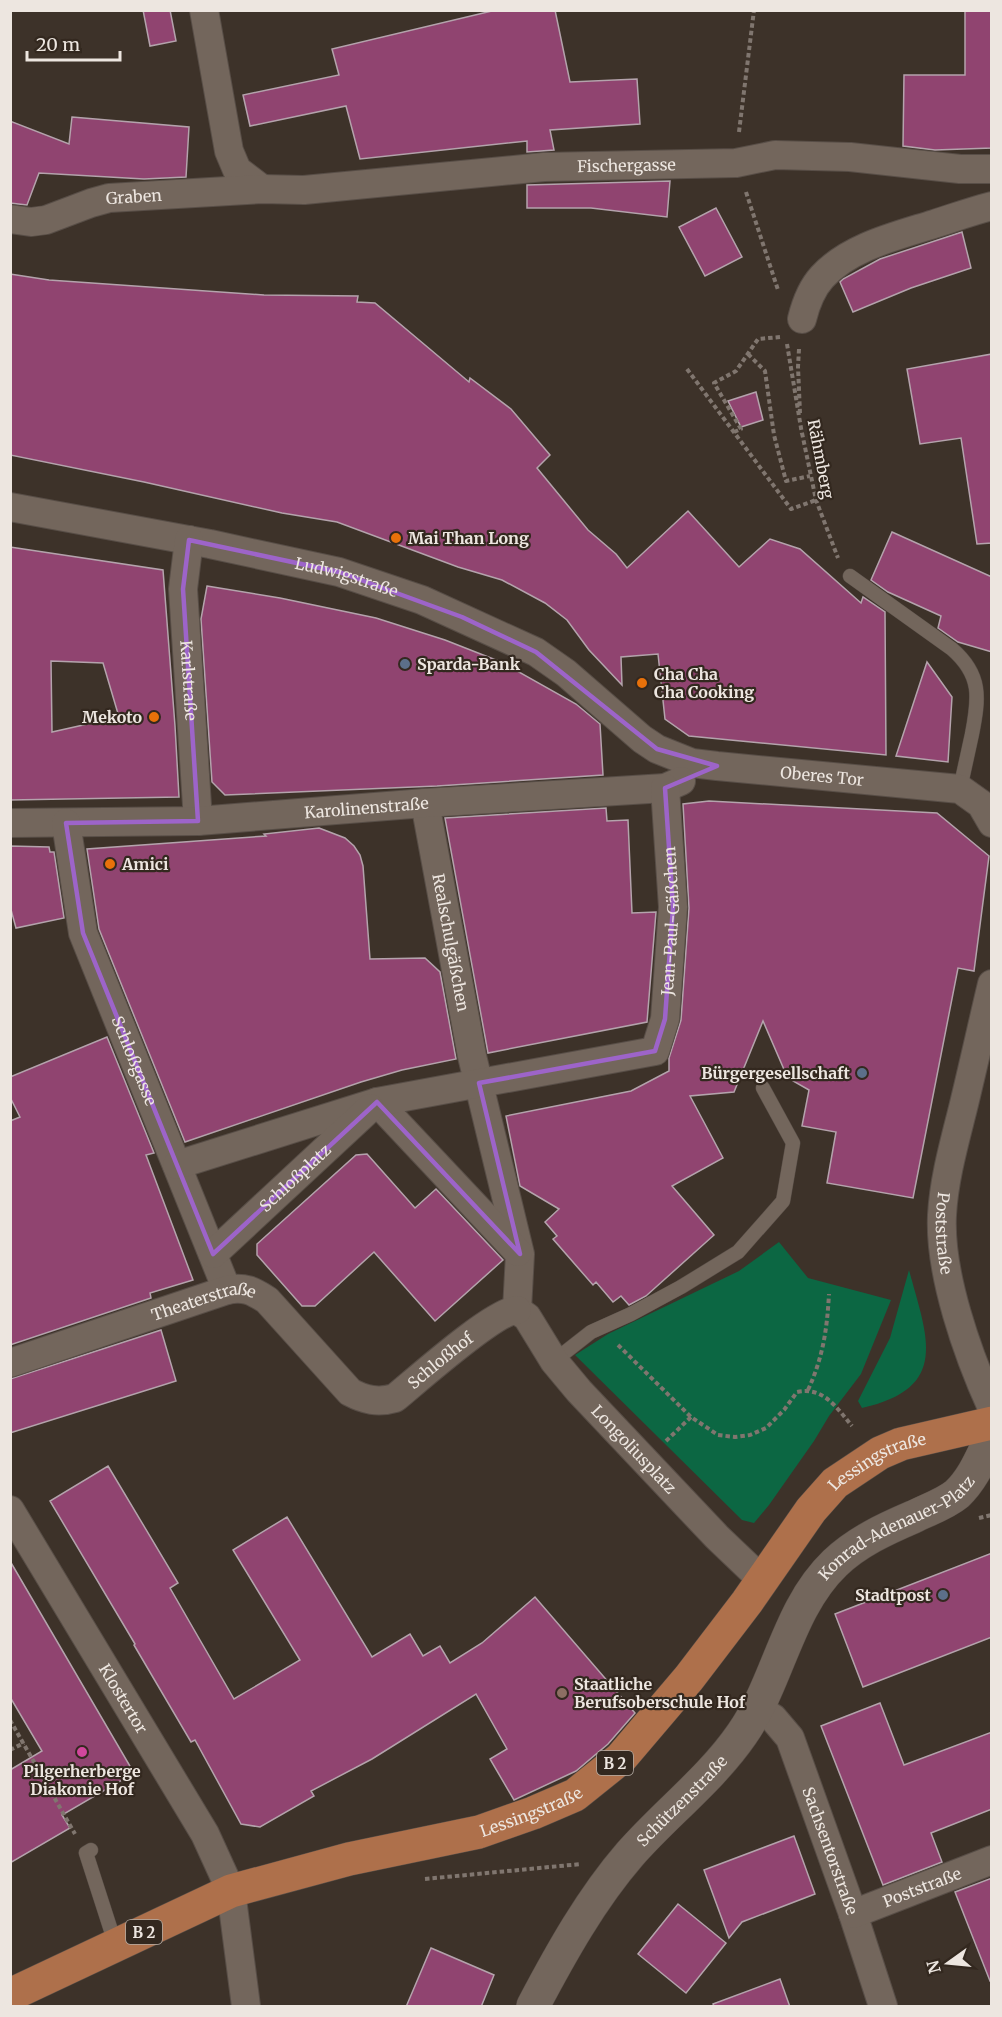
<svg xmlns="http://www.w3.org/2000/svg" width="1002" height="2017" viewBox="0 0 1002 2017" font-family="Merriweather,serif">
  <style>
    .green { fill: #0c6743 }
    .building { fill: #904470; stroke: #b4a3ac; stroke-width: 1.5; fill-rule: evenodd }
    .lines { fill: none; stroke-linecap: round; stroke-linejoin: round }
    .lane-casing { stroke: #584e47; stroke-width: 15 }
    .street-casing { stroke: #584e47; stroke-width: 30 }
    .secondary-casing { stroke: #584e47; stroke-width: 34 }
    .primary-casing { stroke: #584e47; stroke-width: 34 }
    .path { stroke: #80766f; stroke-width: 4; stroke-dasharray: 4.5 3; stroke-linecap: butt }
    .lane { stroke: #73665c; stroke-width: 14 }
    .street { stroke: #73665c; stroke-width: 28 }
    .secondary { stroke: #73665c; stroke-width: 33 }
    .primary { stroke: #ae704b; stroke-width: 33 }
    .marked { fill: none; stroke: #9d64c9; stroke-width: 4.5; stroke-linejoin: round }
    .food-dot { fill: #e8710a; stroke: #33281f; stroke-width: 2 }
    .service-dot { fill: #5c6f8a; stroke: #33281f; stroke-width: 2 }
    .education-dot { fill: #8d6e63; stroke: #33281f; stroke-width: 2 }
    .hotel-dot { fill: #d1479c; stroke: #33281f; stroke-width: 2 }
    .labels { text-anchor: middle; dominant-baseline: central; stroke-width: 4.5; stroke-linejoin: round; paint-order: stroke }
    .shield { fill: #33281f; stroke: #b5ada6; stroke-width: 1.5 }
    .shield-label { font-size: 15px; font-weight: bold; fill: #ede6e0 }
    .street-label { font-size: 16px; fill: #ede6e0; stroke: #33281f }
    .poi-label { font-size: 16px; font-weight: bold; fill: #ede6e0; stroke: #33281f; text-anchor: start }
  </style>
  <rect width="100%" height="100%" fill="#3d3229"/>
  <g class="green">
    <polygon points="779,1242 808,1278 891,1300 861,1374 829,1416 814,1441 769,1505 754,1523 742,1520 575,1355 608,1334 739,1271"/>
    <path d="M909,1270C927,1337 951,1388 862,1408L858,1401L890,1338Z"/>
  </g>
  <g class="building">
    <polygon points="143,10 170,10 176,41 150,46"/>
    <polygon points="496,10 555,10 570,82 637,79 640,124 550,130 554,150 527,152 527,141 360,159 346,106 250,126 243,95 339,75 332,49"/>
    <polygon points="965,10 992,10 992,148 935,150 903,146 904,75 965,75"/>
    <polygon points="72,117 189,127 186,177 144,179 39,173 27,205 10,203 10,121 69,144"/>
    <polygon points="670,181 667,217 591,208 527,208 527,185"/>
    <polygon points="716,208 742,257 705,276 679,227"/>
    <polygon points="962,232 971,268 911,288 853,312 840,282 843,279 880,259"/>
    <polygon points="10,274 49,280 264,295 358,296 357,302 375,303 469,382 470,378 511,409 550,455 537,468 588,530 616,554 627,568 688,511 739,567 770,539 800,549 861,603 863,597 885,612 886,755 689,736 665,719 658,654 621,657 622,685 589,650 567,620 545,603 502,580 458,567 337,522 282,513 144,482 10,455"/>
    <polygon points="992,354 992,543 977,544 961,438 920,444 907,369"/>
    <polygon points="756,392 763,420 741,427 728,401"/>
    <polygon points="892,532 992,577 992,652 958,642 938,628 941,616 888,592 871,580"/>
    <path d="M10,547L163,570L175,726L179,797L10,800ZM51,661L103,663L119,717L52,732Z"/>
    <polygon points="207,586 280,598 376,618 445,640 501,662 576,704 600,724 603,775 437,786 225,795 212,782 201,619"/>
    <polygon points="927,662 952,697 948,762 896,756"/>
    <polygon points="709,801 937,813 989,856 974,971 958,968 913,1198 827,1183 836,1132 802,1126 809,1090 793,1081 786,1074 763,1021 734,1092 690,1096 723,1158 672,1186 714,1235 646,1296 629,1305 621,1296 613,1302 596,1282 593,1285 553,1239 557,1236 545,1222 559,1209 520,1186 506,1116 631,1091 669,1071 669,1058 681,1020 689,908 683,804"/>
    <polygon points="606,808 607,821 628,820 632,913 656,912 647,1022 488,1053 445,818"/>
    <polygon points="319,828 345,838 354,846 360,855 363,866 370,959 425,958 440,972 456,1059 402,1070 361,1082 185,1142 99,929 87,849 266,836 264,834"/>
    <polygon points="10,846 49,847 50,852 54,852 64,918 16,928 10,906"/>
    <polygon points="107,1037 154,1153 146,1155 193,1280 150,1293 151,1298 10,1345 10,1121 20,1117 10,1097 10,1077"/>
    <polygon points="367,1154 415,1208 436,1189 503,1260 435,1321 374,1252 315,1306 302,1306 257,1255 257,1244 356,1155"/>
    <polygon points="161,1330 176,1381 10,1433 10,1379"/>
    <polygon points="108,1466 178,1583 170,1588 234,1699 300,1660 233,1550 287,1517 372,1657 410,1634 423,1656 440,1646 450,1663 482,1643 535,1597 635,1713 608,1744 576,1771 514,1800 490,1759 507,1749 476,1694 372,1759 311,1791 314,1796 260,1827 241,1824 195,1740 191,1742 134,1645 135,1644 50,1501"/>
    <polygon points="992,1553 992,1637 863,1687 835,1614"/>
    <polygon points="10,1561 134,1773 62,1815 70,1828 10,1863 10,1770 42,1751 10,1697"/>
    <polygon points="880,1703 904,1765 992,1732 992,1809 931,1833 942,1862 883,1885 821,1726"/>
    <polygon points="794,1836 815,1894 742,1922 729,1938 704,1870"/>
    <polygon points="992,1878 992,1980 990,1981 955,1892"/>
    <polygon points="678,1904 726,1943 686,1993 638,1954"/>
    <polygon points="431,1948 494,1975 481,2007 406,2007"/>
    <polygon points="780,1979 790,2007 714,2007 713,2004"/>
  </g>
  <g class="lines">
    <defs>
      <g id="lane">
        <path d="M850,576L952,649C982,675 979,698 972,734C968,752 964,771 960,789"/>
        <polyline points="554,1361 591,1332 631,1314 681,1287 738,1252 783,1201 793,1143 763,1088"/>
        <polyline points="91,1850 86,1853 116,1946"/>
      </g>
      <g id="street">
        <polyline points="204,10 229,151 237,170 262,189"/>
        <path id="s1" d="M10,219L31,222L46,220L91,203L109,198L262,189L304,190L544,167L736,163L775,155L850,157L960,169H992"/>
        <path d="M802,319C806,303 811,289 822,277C849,247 896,236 934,224C953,218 972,211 992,206"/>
        <path id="s2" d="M10,507L210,544L339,572L422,600L536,652L566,673L642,739L657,749L692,763L717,766L960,789L981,804L992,823"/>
        <path id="s3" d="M189,540L183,589L198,821"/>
        <path id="s4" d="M425,803L472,1056L520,1254L517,1310"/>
        <path id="s5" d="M10,823L198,821L425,803L665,788L681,781"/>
        <path id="s6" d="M66,823L83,933L227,1290"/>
        <path id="s7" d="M992,984C982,1026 973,1067 963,1108C954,1144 944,1179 942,1215C939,1274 968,1355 992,1408"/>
        <polyline points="377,1102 518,1252"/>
        <path id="s8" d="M177,1165L377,1102L655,1051L665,1019L673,907L665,788"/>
        <path id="s9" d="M213,1254L370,1108"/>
        <path id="s10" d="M517,1310L527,1317L554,1361L579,1391L717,1537L762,1580"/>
        <path id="s11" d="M10,1363L227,1290C244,1286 253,1291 267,1300L350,1392C365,1400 378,1403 395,1398C417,1380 494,1311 517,1310"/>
        <path id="s12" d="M10,1510L205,1834L231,1891L246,2006"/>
        <path id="s13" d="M757,1708L773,1718L790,1738L853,1914L883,2006"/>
        <path id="s14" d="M853,1914L992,1860"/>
      </g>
      <g id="secondary">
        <path id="s15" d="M533,2006C561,1953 591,1899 630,1854C666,1813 711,1779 742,1734C779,1681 787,1609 835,1563C857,1542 885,1529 913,1517C927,1510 945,1504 957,1494C974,1478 982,1456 992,1436"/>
      </g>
      <g id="primary">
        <path id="s16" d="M10,1995L231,1891L349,1859L479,1832L533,1813L575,1795L621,1758L689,1678L747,1602L811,1510L835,1483L880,1453L901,1444L992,1423"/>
      </g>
    </defs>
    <use href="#lane" class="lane-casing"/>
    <use href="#street" class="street-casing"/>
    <use href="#secondary" class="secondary-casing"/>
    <use href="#primary" class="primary-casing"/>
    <g class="path">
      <polyline points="739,132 754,10"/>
      <polyline points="746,192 778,290"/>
      <polyline points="787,344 802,434"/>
      <polyline points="799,349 798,367 800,413"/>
      <polyline points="748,354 765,371 774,435 786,481 810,476"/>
      <polyline points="687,369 791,509 816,500"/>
      <polyline points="734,432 741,429 714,383 736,371 758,339 780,337"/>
      <polyline points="802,433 816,500 838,558"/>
      <path d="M618,1345L691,1417L718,1435L735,1437L750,1435L766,1428L784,1410L797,1392C823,1386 837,1408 852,1426"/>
      <path d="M808,1390C823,1357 827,1330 829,1294"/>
      <polyline points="666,1441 691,1417"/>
      <polyline points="979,1518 992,1515"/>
      <polyline points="10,1720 75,1834"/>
      <polyline points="10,1750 24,1743"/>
      <polyline points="425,1879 581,1864"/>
    </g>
    <use href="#lane" class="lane"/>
    <use href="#street" class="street"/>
    <use href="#secondary" class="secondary"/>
    <use href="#primary" class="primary"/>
  </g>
  <path class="marked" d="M189,540L339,572L462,617L536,652L657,749L717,766L665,788L673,907L665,1019L655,1051L479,1083L520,1254L377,1102L213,1254L83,933L66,823L198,821L183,589Z"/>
  <g class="food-dot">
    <circle cx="396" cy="538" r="6"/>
    <circle cx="642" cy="683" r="6"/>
    <circle cx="154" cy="717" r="6"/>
    <circle cx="110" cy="864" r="6"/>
  </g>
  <g class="service-dot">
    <circle cx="405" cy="664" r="6"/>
    <circle cx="862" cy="1073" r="6"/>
    <circle cx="943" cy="1595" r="6"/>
  </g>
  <circle class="education-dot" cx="562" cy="1693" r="6"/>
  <circle class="hotel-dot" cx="82" cy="1752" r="6"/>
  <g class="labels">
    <g class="shield">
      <rect x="597" y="1751" width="36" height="24" rx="4.5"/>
      <rect x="126" y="1920" width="36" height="24" rx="4.5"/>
    </g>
    <g class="shield-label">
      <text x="615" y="1763">B 2</text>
      <text x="144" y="1932">B 2</text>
    </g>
    <g class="street-label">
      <text stroke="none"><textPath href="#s1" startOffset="622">Fischergasse</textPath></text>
      <text stroke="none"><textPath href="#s1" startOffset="128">Graben</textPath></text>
      <text transform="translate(821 459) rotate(79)">Rähmberg</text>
      <text stroke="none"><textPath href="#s2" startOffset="344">Ludwigstraße</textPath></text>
      <text stroke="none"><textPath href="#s3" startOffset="141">Karlstraße</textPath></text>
      <text stroke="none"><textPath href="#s2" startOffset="872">Oberes Tor</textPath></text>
      <text stroke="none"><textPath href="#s5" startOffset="357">Karolinenstraße</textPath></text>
      <text stroke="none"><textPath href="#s8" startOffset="624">Jean-Paul-Gäßchen</textPath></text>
      <text stroke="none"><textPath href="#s4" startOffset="142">Realschulgäßchen</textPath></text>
      <text stroke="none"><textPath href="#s6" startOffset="249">Schloßgasse</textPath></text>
      <text stroke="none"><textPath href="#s9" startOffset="112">Schloßplatz</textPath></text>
      <text stroke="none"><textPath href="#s7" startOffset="255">Poststraße</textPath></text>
      <text stroke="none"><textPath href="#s11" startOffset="204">Theaterstraße</textPath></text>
      <text stroke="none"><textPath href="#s11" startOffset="501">Schloßhof</textPath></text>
      <text stroke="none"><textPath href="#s10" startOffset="183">Longoliusplatz</textPath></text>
      <text stroke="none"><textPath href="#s16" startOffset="1058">Lessingstraße</textPath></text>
      <text stroke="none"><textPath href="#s15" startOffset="612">Konrad-Adenauer-Platz</textPath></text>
      <text stroke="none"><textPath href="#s12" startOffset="220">Klostertor</textPath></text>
      <text stroke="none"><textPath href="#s15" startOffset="255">Schützenstraße</textPath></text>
      <text stroke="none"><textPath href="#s16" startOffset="555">Lessingstraße</textPath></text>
      <text stroke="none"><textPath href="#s13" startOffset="165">Sachsentorstraße</textPath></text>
      <text stroke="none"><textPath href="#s14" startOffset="74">Poststraße</textPath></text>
    </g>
    <g class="poi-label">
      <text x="408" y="538">Mai Than Long</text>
      <text x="417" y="664">Sparda-Bank</text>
      <text x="654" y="674">Cha Cha<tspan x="654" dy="18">Cha Cooking</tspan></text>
      <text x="142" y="717" text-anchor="end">Mekoto</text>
      <text x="122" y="864">Amici</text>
      <text x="850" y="1073" text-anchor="end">Bürgergesellschaft</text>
      <text x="931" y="1595" text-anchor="end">Stadtpost</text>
      <text x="574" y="1684">Staatliche<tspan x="574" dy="18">Berufsoberschule Hof</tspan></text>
      <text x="82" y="1771" text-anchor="middle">Pilgerherberge<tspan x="82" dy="18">Diakonie Hof</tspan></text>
    </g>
  </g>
  <rect width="1002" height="2017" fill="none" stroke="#ede6e0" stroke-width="24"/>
  <g transform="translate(948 1963) rotate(255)" stroke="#33281f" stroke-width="4.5" paint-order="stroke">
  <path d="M0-4.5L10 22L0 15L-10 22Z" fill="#ede6e0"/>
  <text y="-9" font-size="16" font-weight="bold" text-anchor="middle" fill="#ede6e0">N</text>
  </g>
  <path d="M27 51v9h93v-9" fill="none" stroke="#ede6e0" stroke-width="3"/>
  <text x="36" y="51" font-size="18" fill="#ede6e0" stroke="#33281f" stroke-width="4.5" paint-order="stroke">20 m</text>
</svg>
